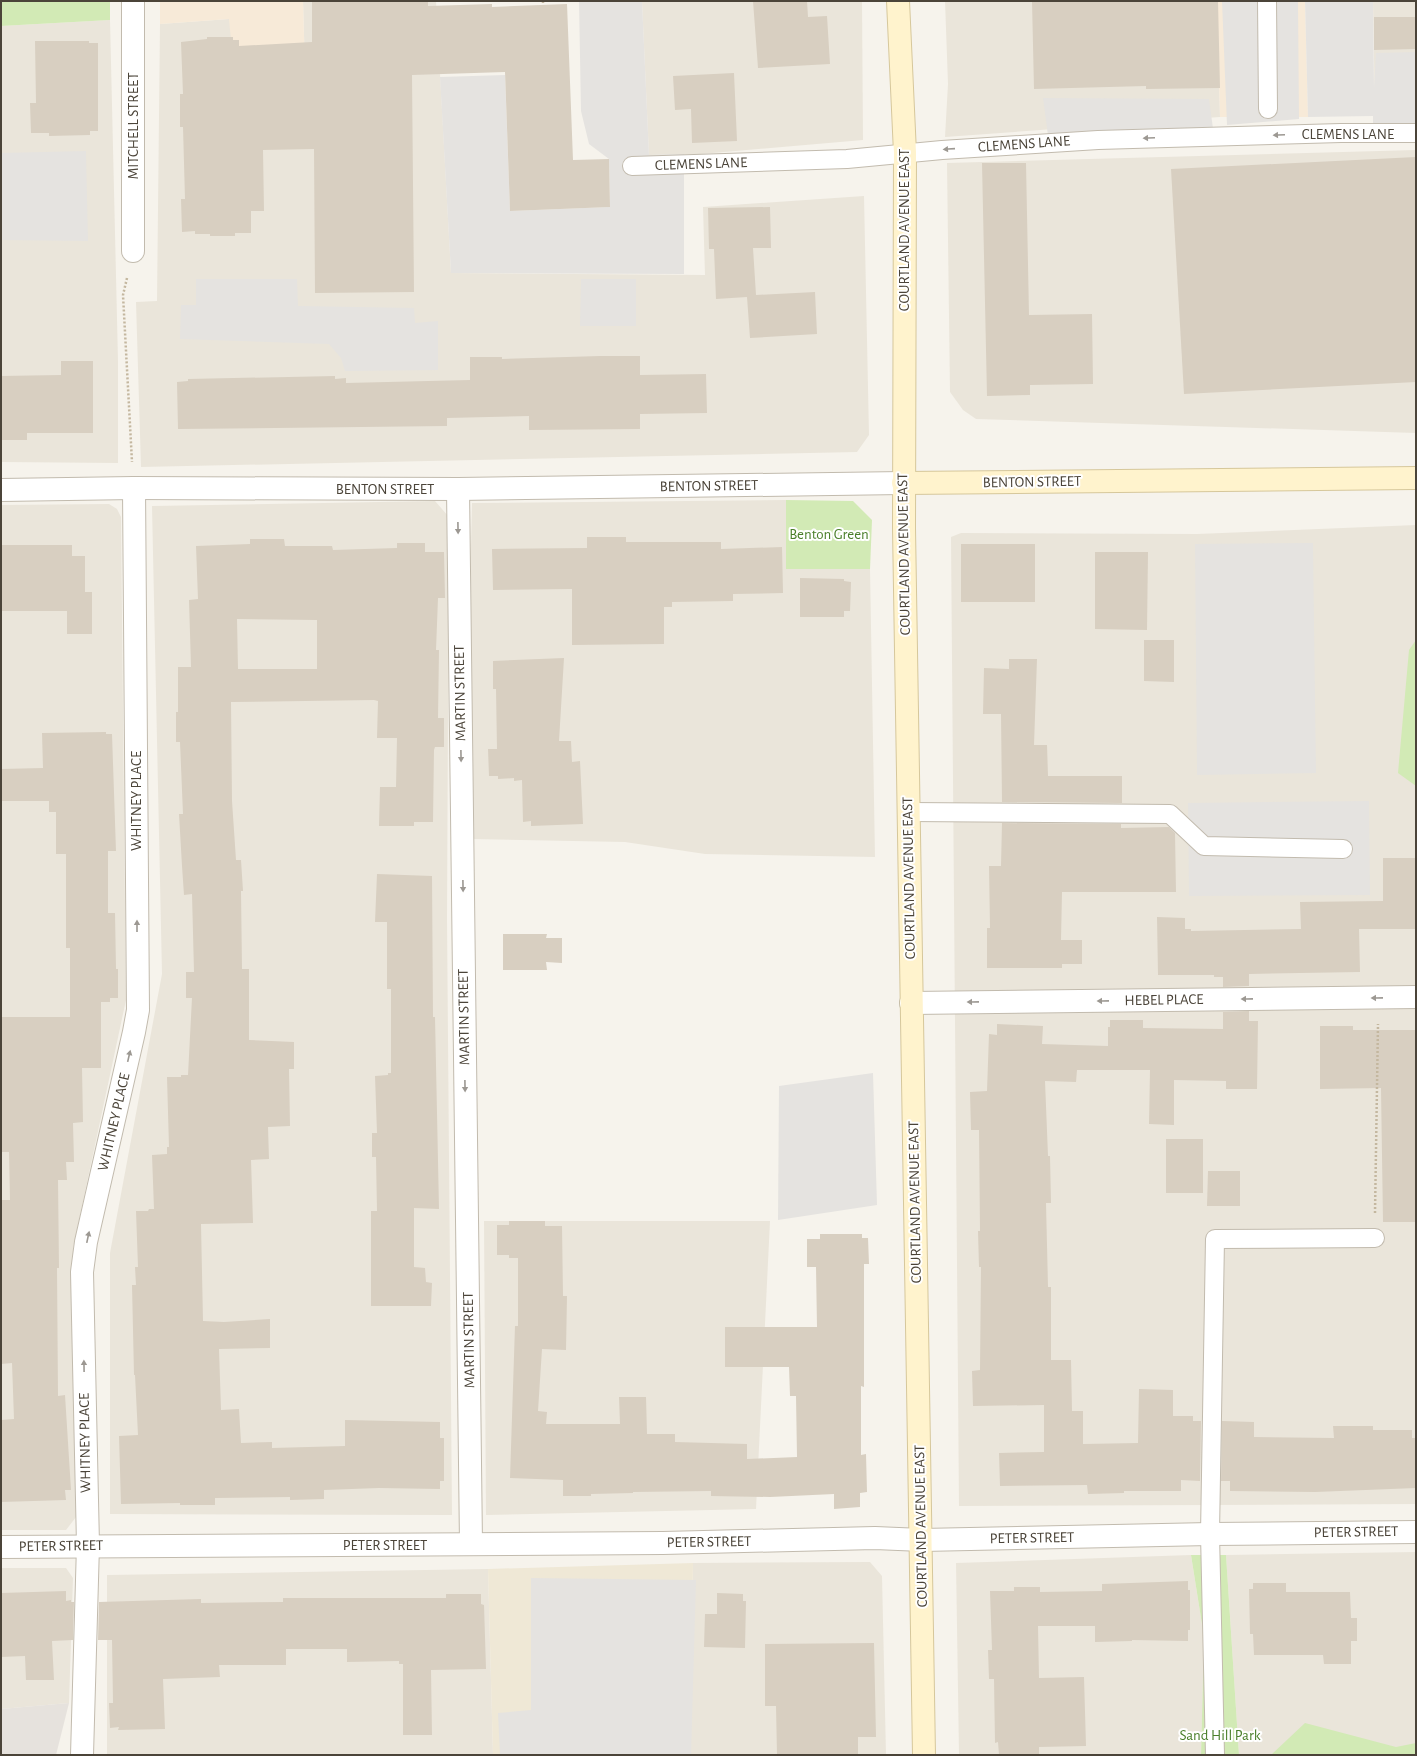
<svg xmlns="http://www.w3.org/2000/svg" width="1417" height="1756" viewBox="0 0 1417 1756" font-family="'Alegreya Sans',sans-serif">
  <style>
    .residential { fill: #eae5da }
    .commercial { fill: #f7ead8 }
    .industrial { fill: #e6e2dd }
    .education { fill: #efe8d6 }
    .green { fill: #d2eab5 }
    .parking { fill: #e5e3e0 }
    .building { fill: #d8cfc1; fill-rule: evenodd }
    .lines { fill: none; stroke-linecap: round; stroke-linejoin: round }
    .service-casing { stroke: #c2bbae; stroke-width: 20 }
    .minor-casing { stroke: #c2bbae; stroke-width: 24 }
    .secondary-casing { stroke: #d6c79b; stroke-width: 24 }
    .path { stroke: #c4b79f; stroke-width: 2.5; stroke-dasharray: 2 2; stroke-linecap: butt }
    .service { stroke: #fff; stroke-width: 18 }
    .minor { stroke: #fff; stroke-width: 22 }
    .secondary { stroke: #fff3cd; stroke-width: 22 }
    .oneway { fill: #9c9892 }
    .labels { text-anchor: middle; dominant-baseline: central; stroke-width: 4; stroke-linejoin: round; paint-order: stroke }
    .street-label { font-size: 15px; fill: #4b4439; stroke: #fff }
    .park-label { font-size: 15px; fill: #4a7f2a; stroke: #fff }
  </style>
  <rect width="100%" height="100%" fill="#f6f3ec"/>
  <g class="residential">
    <polygon points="303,1 436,1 451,273 705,275 703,207 864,196 869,435 857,452 141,467 136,302 157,301 160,24 229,19 305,70"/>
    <polygon points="642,1 862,1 863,140 701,154 649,155"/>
    <polygon points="945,1 1217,1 1220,117 945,137 948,84"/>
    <polygon points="1373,1 1416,1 1416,113 1375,116"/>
    <polygon points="110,20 118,361 118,463 1,462 1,26"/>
    <polygon points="1416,150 1416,433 976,419 963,410 950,392 947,163"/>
    <polygon points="786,500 786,568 870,569 875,857 705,854 625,842 472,839 470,591 472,503"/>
    <polygon points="435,501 449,517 447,919 452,1515 110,1514 110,1253 162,974 152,506"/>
    <polygon points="109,504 117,509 121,517 126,1000 73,1248 76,1517 66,1530 1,1530 1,505"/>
    <polygon points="1416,525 1416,1504 959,1506 951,537 961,533 1197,534"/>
    <polygon points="484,1221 770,1221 756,1509 486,1515"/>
    <polygon points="1416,1552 1416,1755 1239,1755 1226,1555"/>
    <polygon points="1191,1555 1204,1637 1201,1755 959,1755 956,1563"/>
    <polygon points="870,1562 882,1576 886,1755 690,1755 693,1563"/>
    <polygon points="1,1568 66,1568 73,1578 69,1703 1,1709"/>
    <polygon points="488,1569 493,1755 107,1755 107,1575"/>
  </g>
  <g class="commercial">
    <polygon points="160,1 303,1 305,71 234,72 229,19 160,24"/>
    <polygon points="1217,1 1305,1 1308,117 1220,117"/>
  </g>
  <polygon class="industrial" points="69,1703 56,1755 1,1755 1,1709"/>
  <polygon class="education" points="693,1563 690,1755 493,1755 488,1569"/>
  <g class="green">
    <polygon points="1,1 110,1 110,20 1,26"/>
    <polygon points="786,500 853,501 872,520 870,569 786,569"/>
    <polygon points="1416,640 1416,786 1398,773 1409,650"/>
    <polygon points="1191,1555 1226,1555 1239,1755 1201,1755 1204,1637"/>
    <polygon points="1305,1723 1396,1747 1416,1743 1416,1755 1271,1755"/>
  </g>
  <g class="parking">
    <polygon points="579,1 642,1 649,155 684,154 684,274 451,273 440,77 505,75 510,211 610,207 609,159 589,144 581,111"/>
    <polygon points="1222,1 1298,1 1299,119 1227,125"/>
    <polygon points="1305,1 1373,1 1374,88 1376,53 1416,52 1416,133 1373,133 1373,116 1308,117"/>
    <polygon points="1043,98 1209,99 1214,136 1049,143"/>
    <polygon points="86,151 88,241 1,240 1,153"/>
    <polygon points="196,279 297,279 298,306 414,308 415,323 438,321 438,370 345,371 341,358 329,344 180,339 181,305 196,305"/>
    <polygon points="581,279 636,279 636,326 580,326"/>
    <polygon points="1313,543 1316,773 1197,775 1195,544"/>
    <polygon points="1369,801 1370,895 1189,896 1188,803"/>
    <polygon points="873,1073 877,1205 778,1220 779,1086"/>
    <polygon points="531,1578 696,1580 691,1755 500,1755 498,1713 531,1710"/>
  </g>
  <g class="building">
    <polygon points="312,1 428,1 428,6 492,4 492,7 567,4 573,160 609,159 610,207 510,211 505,72 412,75 414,292 315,293 314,149 263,150 264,211 251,211 251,233 235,233 235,236 210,236 210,234 195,234 195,231 182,232 181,199 185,199 183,127 180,127 180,94 183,94 181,42 207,39 207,37 233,37 233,40 239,40 239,46 312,42"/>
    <polygon points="753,1 807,1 808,17 827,16 830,64 758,68"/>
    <polygon points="1032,1 1218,1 1220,88 1146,89 1146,86 1034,89"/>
    <polygon points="1374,17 1416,17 1416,49 1374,50"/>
    <polygon points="35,41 89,41 89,43 98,43 98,131 90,131 90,135 49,136 49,133 31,133 30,103 36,103"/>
    <polygon points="734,73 737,141 692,143 691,109 675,110 673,76"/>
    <polygon points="1416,157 1416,382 1184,394 1171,169"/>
    <polygon points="982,163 1026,163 1029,315 1092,314 1093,384 1030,385 1030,395 987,396"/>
    <polygon points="770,207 771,248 753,248 756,295 815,292 817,334 750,338 747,297 716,299 714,249 709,249 708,208"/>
    <polygon points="600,356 640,356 640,375 706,374 707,413 640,414 640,429 529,430 529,416 447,418 447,426 178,429 177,382 188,381 188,379 335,376 335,379 346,378 346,383 470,380 470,357 502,357 502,359"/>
    <polygon points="61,361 93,361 93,433 27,433 27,440 1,440 1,376 61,375"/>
    <polygon points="587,537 626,537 626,542 721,542 721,549 782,547 783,593 733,594 733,601 672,602 672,607 664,607 664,644 572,645 572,589 493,590 492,549 587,548"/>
    <path d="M250,539H284L285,546H332L333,550L397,548V543H425V552H444L445,598H438L436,650H439L438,718H444V747H435L434,750L433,822H414V826H379L380,787H396L397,738H377L378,701L374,700L231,702L232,801L236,860H241L243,891H241L242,969H249V1040L294,1042V1069H289L290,1126L268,1127L269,1159L251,1160L253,1223L201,1224L203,1321L224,1322L270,1319V1348L219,1349L221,1410L239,1409L241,1443L272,1442V1448L345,1446V1420L440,1422V1438H444V1481H440V1489L379,1488L324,1490V1499L290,1500V1497L215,1498V1505H180V1503L121,1504L119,1436L138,1435L135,1375H134L132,1285H136L135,1267H138L136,1211H148L149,1209H154L152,1155L167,1154V1147H169L167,1077H181V1075H188L192,998H186V972H194L192,894L184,895L182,866L179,814H183L180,742H176V712H178V667H191L189,600L198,599L196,546L250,544ZM237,619L317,620V669H238Z"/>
    <rect x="961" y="544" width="74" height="58"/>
    <polygon points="1,545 72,545 72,556 85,556 85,592 92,592 92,634 67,634 67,611 1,611"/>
    <polygon points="1095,552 1148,552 1147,630 1095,629"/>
    <polygon points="800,578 844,579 844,581 851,582 850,611 844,611 844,617 800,617"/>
    <polygon points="1144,640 1174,640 1174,682 1144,681"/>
    <polygon points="564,658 559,741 571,741 572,762 580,761 583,824 531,826 531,821 523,822 522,780 514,781 514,778 498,779 498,776 489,776 488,749 497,749 496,689 493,689 493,661"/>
    <polygon points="1009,659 1037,659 1034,745 1047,745 1048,776 1122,776 1122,803 1002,802 1001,714 983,714 984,668 1009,669"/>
    <polygon points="106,732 106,734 112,734 116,851 108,851 108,913 115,913 116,969 118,969 118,998 110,998 110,1002 101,1002 101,1068 82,1068 83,1122 73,1123 74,1162 66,1162 67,1180 58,1180 59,1268 57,1268 58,1396 65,1395 71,1490 65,1490 66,1500 1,1502 1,1420 14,1419 12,1363 1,1364 1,1200 10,1200 9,1152 1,1152 1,1017 70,1017 70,948 66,948 66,854 56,854 56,812 49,812 49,801 1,801 1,769 43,768 42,733"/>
    <polygon points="1002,823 1121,824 1121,828 1169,827 1175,833 1176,892 1062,892 1061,940 1082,940 1082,964 1062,964 1062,968 987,968 987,928 990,928 989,866 1001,866"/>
    <polygon points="1383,858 1416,858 1416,929 1359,929 1360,972 1249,974 1249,986 1223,987 1223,977 1214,977 1214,975 1158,975 1157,917 1185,918 1185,929 1191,929 1191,931 1301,929 1300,902 1383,901"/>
    <polygon points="377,874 432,876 433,1017 435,1017 439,1209 414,1208 414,1267 425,1268 426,1282 432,1283 431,1306 371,1306 371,1211 377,1211 376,1157 372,1157 372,1133 377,1133 375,1076 388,1075 388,1073 391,1073 391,989 387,989 387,922 375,922"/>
    <polygon points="503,934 547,934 546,938 562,938 562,963 546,962 547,970 503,970"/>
    <polygon points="1249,1011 1249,1021 1258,1021 1257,1089 1226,1089 1226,1081 1174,1080 1174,1125 1149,1124 1150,1070 1077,1070 1076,1082 1045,1081 1048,1156 1050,1156 1051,1203 1046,1203 1048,1287 1051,1287 1051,1360 1071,1360 1072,1411 1083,1411 1083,1444 1138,1443 1139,1389 1173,1390 1173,1416 1193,1416 1193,1421 1201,1421 1200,1481 1181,1480 1181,1491 1124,1491 1124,1493 1088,1494 1087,1485 1000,1486 999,1453 1044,1452 1044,1405 973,1406 972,1371 980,1370 981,1267 979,1267 978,1231 980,1231 979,1130 971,1130 970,1092 987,1091 989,1034 997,1035 997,1024 1043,1026 1042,1044 1108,1046 1108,1027 1110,1027 1110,1020 1143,1020 1143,1028 1223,1029 1223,1012"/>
    <polygon points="1320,1026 1353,1026 1353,1030 1416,1030 1416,1222 1383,1222 1381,1088 1320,1089"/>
    <rect x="1166" y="1139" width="37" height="54"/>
    <polygon points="1208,1171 1240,1171 1240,1206 1207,1206"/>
    <polygon points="509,1221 545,1221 545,1226 562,1226 563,1296 567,1296 566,1350 542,1349 538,1411 547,1412 546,1424 620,1424 619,1397 646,1397 647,1434 675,1434 675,1442 747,1444 747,1459 797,1457 796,1396 790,1396 789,1367 725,1367 725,1327 817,1327 816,1267 807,1267 807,1239 820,1239 820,1234 862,1234 862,1238 868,1238 869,1264 864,1264 864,1387 861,1386 861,1455 866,1454 867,1492 860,1493 860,1507 834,1509 834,1494 770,1497 711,1496 711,1491 633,1492 633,1493 591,1494 591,1496 563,1496 563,1480 510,1478 515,1326 518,1326 518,1258 509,1258 509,1255 497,1255 497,1225 509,1225"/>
    <polygon points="1222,1421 1254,1422 1254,1437 1334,1438 1333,1426 1373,1426 1373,1430 1412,1430 1412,1438 1416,1438 1416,1488 1315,1492 1230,1491 1230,1481 1221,1481"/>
    <polygon points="1188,1581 1188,1590 1190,1590 1190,1630 1188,1630 1188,1641 1132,1640 1132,1641 1095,1642 1095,1626 1038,1626 1039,1678 1084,1677 1086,1746 1039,1747 1039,1755 999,1755 998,1742 995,1743 994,1679 989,1679 988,1650 992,1650 990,1591 1014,1591 1014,1587 1040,1587 1040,1592 1102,1591 1102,1584"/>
    <polygon points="1253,1583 1286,1583 1286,1592 1350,1592 1351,1618 1357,1618 1357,1641 1351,1641 1351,1664 1324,1664 1323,1655 1254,1655 1253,1634 1250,1634 1249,1589 1253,1589"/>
    <polygon points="66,1591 66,1601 71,1600 71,1602 74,1602 73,1640 52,1641 54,1680 26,1680 25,1656 1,1657 1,1593"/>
    <polygon points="717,1593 743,1594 743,1601 746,1601 745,1648 704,1647 705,1614 717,1614"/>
    <polygon points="446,1594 481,1594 481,1604 484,1605 486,1669 431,1670 432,1735 403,1735 403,1664 399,1664 399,1661 347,1662 347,1649 286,1649 286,1665 219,1665 220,1677 163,1679 165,1729 118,1730 119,1727 110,1728 109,1703 113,1703 112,1640 98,1640 99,1602 201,1599 201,1603 283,1602 283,1598 446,1598"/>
    <polygon points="874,1643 876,1737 858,1737 858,1755 777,1755 776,1706 765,1706 765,1644"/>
  </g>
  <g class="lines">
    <defs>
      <g id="service">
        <polyline points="1267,1 1268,109"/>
        <polyline points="632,166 847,159 942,150 1098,140 1341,133 1416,133"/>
        <polyline points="908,812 1170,814 1204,846 1343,849"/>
        <polyline points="1215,1755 1210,1534 1215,1239 1375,1238"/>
      </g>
      <g id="minor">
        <polyline points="133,1 133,251"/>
        <polyline points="458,489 471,1544"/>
        <polyline points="1,490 134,488 458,489 903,483"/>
        <polyline points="911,1003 1416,997"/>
        <polyline points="1,1547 663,1543 875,1538 922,1540 1210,1534 1416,1532"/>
        <polyline points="82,1755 88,1545 82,1272 86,1242 134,1032 138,1010 134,488"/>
      </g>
      <g id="secondary">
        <polyline points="898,1 905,153 904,528 924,1755"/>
        <polyline points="903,483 1416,478"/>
      </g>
    </defs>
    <use href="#service" class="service-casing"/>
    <use href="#minor" class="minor-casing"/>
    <use href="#secondary" class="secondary-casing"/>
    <g class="path">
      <polyline points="543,1 543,5"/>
      <polyline points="127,278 123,295 132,462"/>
      <polyline points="1375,1213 1378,1024"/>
    </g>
    <use href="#service" class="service"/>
    <use href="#minor" class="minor"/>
    <use href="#secondary" class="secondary"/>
  </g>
  <defs><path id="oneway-solid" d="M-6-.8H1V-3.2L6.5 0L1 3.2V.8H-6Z"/></defs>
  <g class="oneway">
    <use href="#oneway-solid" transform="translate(1279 135) rotate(178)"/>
    <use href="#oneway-solid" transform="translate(1149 138) rotate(178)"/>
    <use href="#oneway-solid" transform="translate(949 149) rotate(176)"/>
    <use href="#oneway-solid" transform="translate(458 528) rotate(89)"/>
    <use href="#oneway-solid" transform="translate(461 756) rotate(89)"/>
    <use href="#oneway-solid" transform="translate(463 886) rotate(89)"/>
    <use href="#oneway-solid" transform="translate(137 926) rotate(-90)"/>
    <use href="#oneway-solid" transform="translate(1377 998) rotate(179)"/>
    <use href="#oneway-solid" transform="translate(1247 999) rotate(179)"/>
    <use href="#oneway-solid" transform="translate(1103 1001) rotate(179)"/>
    <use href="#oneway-solid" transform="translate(973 1002) rotate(179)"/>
    <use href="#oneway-solid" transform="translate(129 1056) rotate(-77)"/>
    <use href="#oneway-solid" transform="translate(465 1086) rotate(89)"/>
    <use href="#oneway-solid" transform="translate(88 1237) rotate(-78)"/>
    <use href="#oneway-solid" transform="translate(84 1366) rotate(-91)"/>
  </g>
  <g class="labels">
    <g class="street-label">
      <text transform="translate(133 126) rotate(-90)">MITCHELL STREET</text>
      <text x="1348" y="134">CLEMENS LANE</text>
      <text transform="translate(1024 144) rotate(-4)">CLEMENS LANE</text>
      <text transform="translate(701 164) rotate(-2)">CLEMENS LANE</text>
      <text transform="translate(904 230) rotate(-90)">COURTLAND AVENUE EAST</text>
      <text transform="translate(1032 482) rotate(-1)">BENTON STREET</text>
      <text transform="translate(709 486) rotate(-1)">BENTON STREET</text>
      <text x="385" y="489">BENTON STREET</text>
      <text transform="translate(904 554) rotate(-91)">COURTLAND AVENUE EAST</text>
      <text transform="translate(460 693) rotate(-91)">MARTIN STREET</text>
      <text transform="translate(136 801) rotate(-90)">WHITNEY PLACE</text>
      <text transform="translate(909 878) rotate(-91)">COURTLAND AVENUE EAST</text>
      <text transform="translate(1164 1000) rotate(-1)">HEBEL PLACE</text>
      <text transform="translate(464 1017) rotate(-91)">MARTIN STREET</text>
      <text transform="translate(114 1122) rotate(-77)">WHITNEY PLACE</text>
      <text transform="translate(915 1202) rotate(-91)">COURTLAND AVENUE EAST</text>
      <text transform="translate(469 1340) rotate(-91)">MARTIN STREET</text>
      <text transform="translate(85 1443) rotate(-91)">WHITNEY PLACE</text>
      <text transform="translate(921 1526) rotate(-91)">COURTLAND AVENUE EAST</text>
      <text transform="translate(1356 1532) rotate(-1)">PETER STREET</text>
      <text transform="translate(1032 1538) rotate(-1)">PETER STREET</text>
      <text transform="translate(709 1542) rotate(-1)">PETER STREET</text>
      <text x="385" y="1545">PETER STREET</text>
      <text transform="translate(61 1546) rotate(-1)">PETER STREET</text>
    </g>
    <g class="park-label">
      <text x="829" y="534">Benton Green</text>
      <text x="1220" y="1735">Sand Hill Park</text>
    </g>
  </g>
  <rect width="1417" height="1756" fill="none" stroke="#4b4439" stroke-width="4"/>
</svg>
